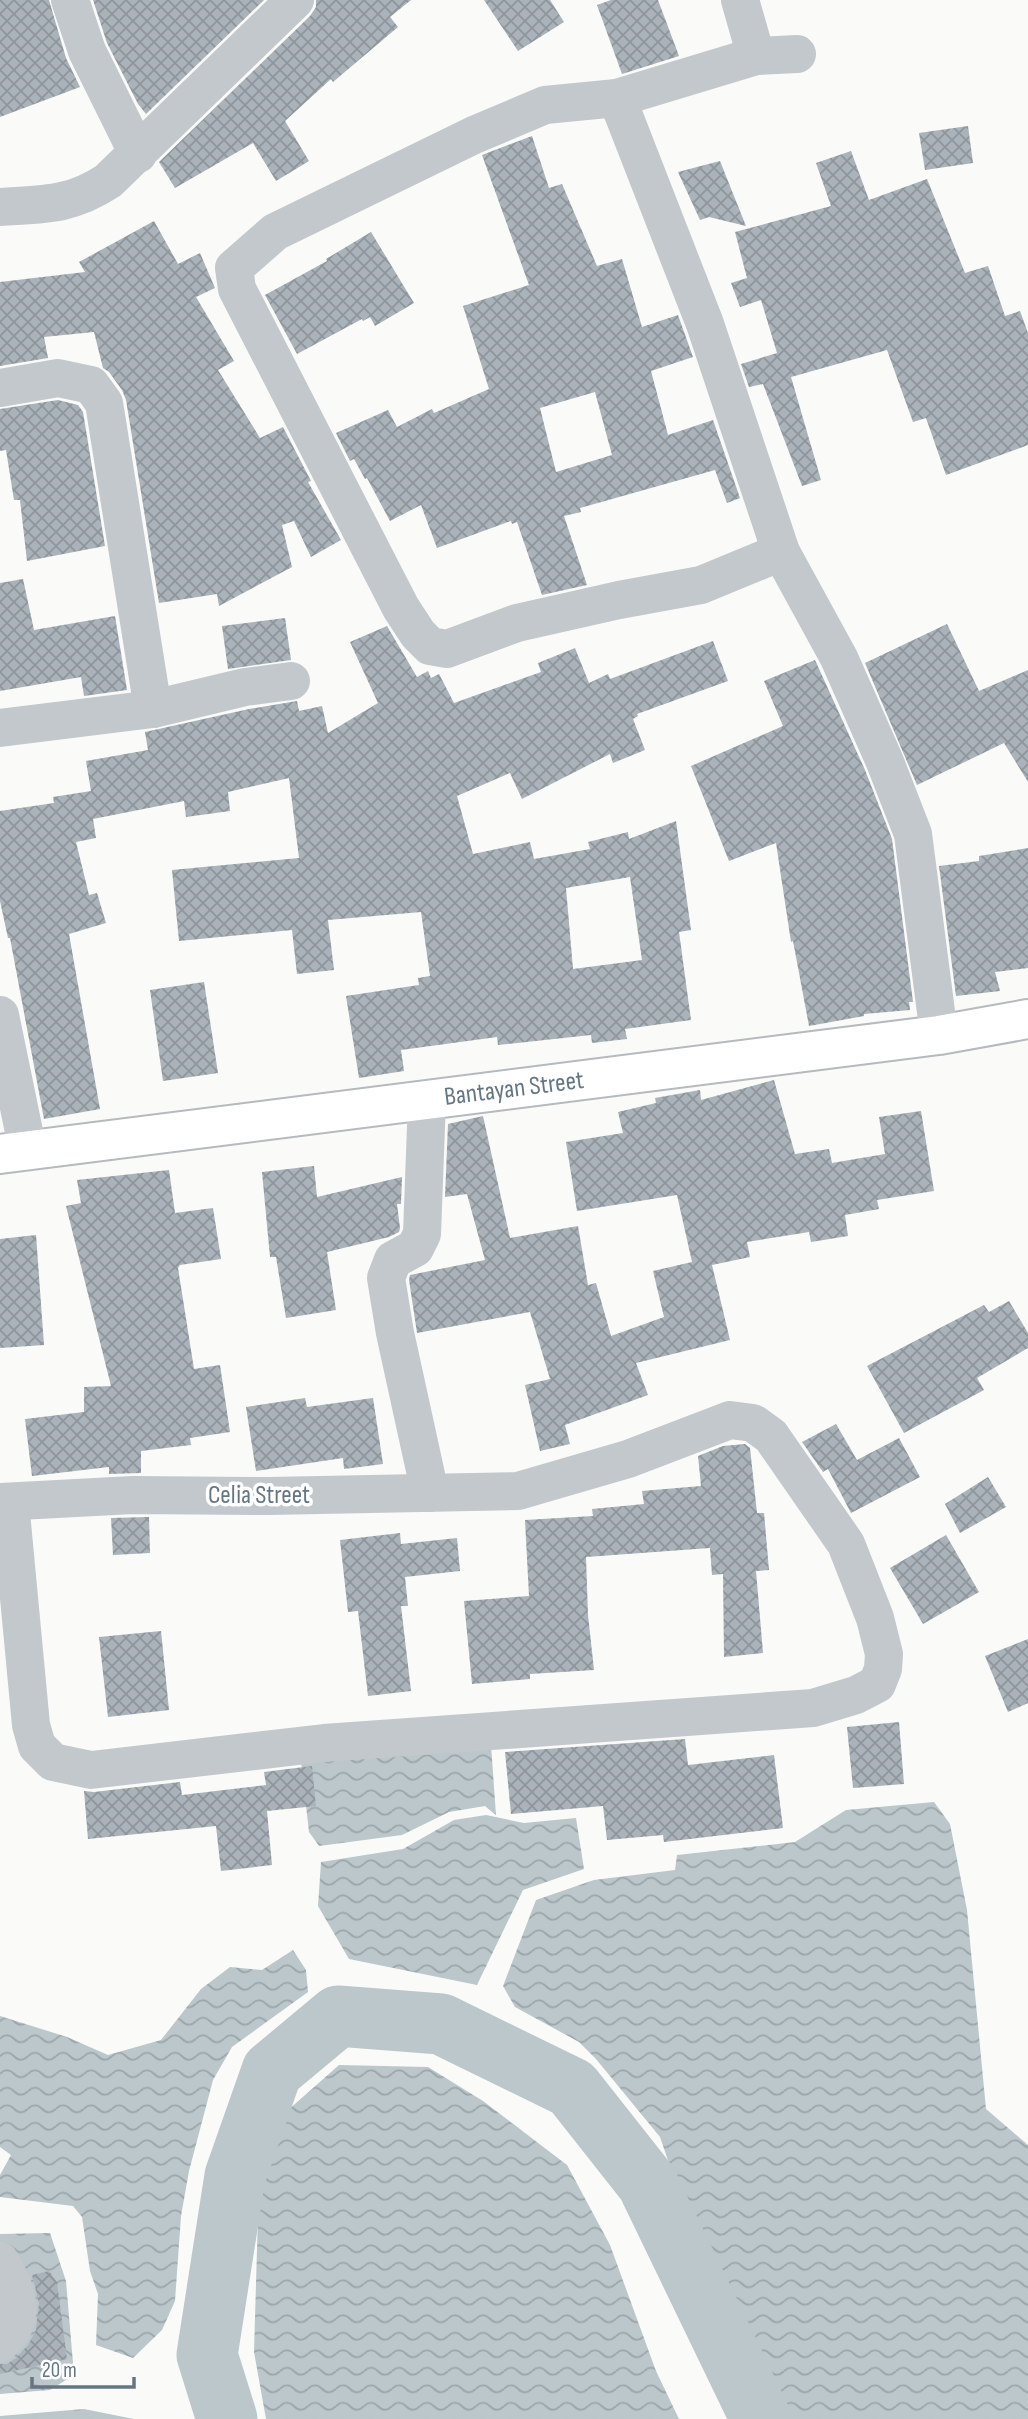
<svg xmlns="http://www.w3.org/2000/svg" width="1028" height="2419" viewBox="0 0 1028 2419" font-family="'Sofia Sans Condensed',sans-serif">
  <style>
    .water { fill: url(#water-waves) }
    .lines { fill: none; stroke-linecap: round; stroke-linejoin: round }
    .river { stroke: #bbc7cb; stroke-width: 61 }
    .building { fill: url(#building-cross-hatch); fill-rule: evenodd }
    .major-casing { stroke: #b5babe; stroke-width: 42 }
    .minor { stroke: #c3c8cc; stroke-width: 38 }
    .major { stroke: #fff; stroke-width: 38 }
    .labels { text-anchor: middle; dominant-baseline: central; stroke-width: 7; stroke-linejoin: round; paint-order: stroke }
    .street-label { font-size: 26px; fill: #657683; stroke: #fff }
  </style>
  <defs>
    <pattern id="water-waves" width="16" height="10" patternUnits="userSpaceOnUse" patternTransform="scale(1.75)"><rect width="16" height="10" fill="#bbc7cb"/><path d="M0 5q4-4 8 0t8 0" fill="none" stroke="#9ca6aa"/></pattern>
    <pattern id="building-cross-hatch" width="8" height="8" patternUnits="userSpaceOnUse" patternTransform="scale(1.75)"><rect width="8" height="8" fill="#aab3b9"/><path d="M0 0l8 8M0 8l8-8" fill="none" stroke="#8e969c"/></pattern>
  </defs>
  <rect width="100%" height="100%" fill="#fafaf8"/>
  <g class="water">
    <polygon points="491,1745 496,1815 485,1806 449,1812 402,1835 319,1846 309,1832 301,1762"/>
    <polygon points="934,1802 950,1824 967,1910 986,2109 1028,2145 1028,2419 782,2419 711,2286 660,2137 596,2059 579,2042 515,2007 503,1986 536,1900 594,1880 675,1870 677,1855 795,1842 846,1810"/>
    <polygon points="486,1815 524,1823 576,1818 584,1869 523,1890 477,1985 349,1959 318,1906 321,1862 403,1849 454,1820"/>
    <polygon points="293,1950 306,1970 308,1992 232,2047 213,2080 189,2171 181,2216 175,2301 162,2330 133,2358 96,2345 98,2294 90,2271 82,2217 73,2206 0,2197 0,2175 11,2155 0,2147 0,2016 67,2037 108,2055 161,2040 201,1989 230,1967 262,1970"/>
    <polygon points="339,2065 428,2067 483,2101 567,2165 610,2245 656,2371 679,2419 266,2419 254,2352 259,2182 287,2111"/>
    <polygon points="50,2233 66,2281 74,2375 50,2390 0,2394 0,2234"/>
    <polygon points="84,2409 134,2419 0,2419 0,2416"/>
  </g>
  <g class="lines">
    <polyline class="river" points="227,2419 207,2355 235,2176 272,2071 338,2016 441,2024 572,2088 647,2183 761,2419"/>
  </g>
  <g class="building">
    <polygon points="0,0 49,0 66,58 80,87 0,117"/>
    <polygon points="93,0 264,0 146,114 138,104 107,43"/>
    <polygon points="316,0 411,0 390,17 398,27 333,82 331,79 285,121 309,161 276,181 253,143 175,188 159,162 310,16 316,7"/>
    <polygon points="484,0 550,0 564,22 518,51"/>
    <polygon points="611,0 658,0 679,56 622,74 597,5"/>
    <polygon points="968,126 973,163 925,170 919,133"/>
    <path d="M532,136L549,188L562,184L597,266L622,259L642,327L678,315L693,357L651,371L668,435L713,420L740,498L727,503L715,470L580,508L581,512L564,516L587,585L542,595L517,522L512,524L511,521L437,548L421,505L390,521L367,478L365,479L354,459L350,461L336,433L388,410L397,427L432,409L434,413L489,389L463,306L529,285L482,155ZM595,392L612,455L556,472L540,408Z"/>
    <polygon points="851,151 869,200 927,179 965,273 988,266 1005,316 1020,311 1028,333 1028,445 946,475 926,418 913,422 887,350 791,377 821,480 802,486 763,384 749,387 741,364 777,353 761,300 740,307 731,283 747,278 735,232 831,206 816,163"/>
    <polygon points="720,161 746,226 709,217 700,220 678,172"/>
    <polygon points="154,221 178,264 200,253 215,288 196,297 234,361 218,370 260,438 283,427 311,481 308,482 341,540 311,557 294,521 282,525 292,567 219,606 217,594 159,603 126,400 122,390 109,372 103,368 94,332 44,337 48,358 0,366 0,282 85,272 79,262"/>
    <polygon points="371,232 414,303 375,326 370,317 363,321 362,319 297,354 265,295 327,261 326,259"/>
    <polygon points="58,400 78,405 83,412 105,546 27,561 20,500 14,500 6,450 0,451 0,409"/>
    <polygon points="23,579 34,630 115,616 127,690 84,696 81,677 0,691 0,583"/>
    <polygon points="285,618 291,660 228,669 222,626"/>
    <polygon points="947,624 979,691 1028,670 1028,782 1004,743 917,785 865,663"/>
    <path d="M387,626L417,677L428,671L431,678L439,674L454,703L541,672L538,663L575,648L589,683L608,674L610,679L713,641L728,681L637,714L638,716L633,719L645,750L613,763L610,754L522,799L510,773L457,796L473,854L530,842L534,859L590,849L588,842L628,832L629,839L676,821L691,930L679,932L691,1020L625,1029L627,1039L592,1043L591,1035L498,1045L497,1037L401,1050L404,1071L359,1078L346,996L419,985L418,978L430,976L421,912L328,920L334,970L297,974L292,930L179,941L172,870L299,858L289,778L228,792L230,811L186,817L184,801L93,819L96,838L76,842L89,895L97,893L106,923L69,934L100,1109L44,1119L10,938H8L0,901V811L54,803L53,797L91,791L86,761L148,750L145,732L249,709L297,701L299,711L322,706L328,733L378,703L350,642ZM630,877L642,960L573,969L566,888Z"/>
    <polygon points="815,660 865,770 892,839 913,1002 909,1002 910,1010 864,1014 864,1016 809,1026 793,941 791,942 776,843 729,861 691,766 783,726 764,681"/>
    <polygon points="1028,848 1028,968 995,972 1000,991 956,996 939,866 979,861 979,856"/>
    <polygon points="204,982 218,1073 163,1081 150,990"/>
    <polygon points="774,1080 795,1154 829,1149 832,1163 885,1154 879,1117 921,1111 934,1191 877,1200 879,1209 845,1215 848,1236 811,1242 809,1232 747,1242 750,1257 712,1265 730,1340 636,1363 648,1395 565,1425 570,1444 540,1451 525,1385 550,1379 530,1312 417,1333 409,1280 410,1275 485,1260 467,1194 445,1197 448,1124 483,1116 510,1238 578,1226 588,1285 596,1283 611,1336 664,1317 653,1271 692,1262 677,1195 577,1211 566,1142 623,1133 618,1112 656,1103 655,1098 700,1090 701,1100"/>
    <polygon points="314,1166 317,1197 402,1177 401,1204 397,1204 400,1228 399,1232 389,1237 327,1252 336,1310 286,1318 276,1257 270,1257 262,1172"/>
    <polygon points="169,1170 175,1213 213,1208 221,1259 180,1265 178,1268 194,1369 220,1365 230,1432 190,1438 191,1445 141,1451 141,1473 109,1474 109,1467 32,1476 25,1419 84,1412 84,1387 111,1386 66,1206 81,1203 77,1180"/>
    <polygon points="36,1235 44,1345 0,1348 0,1239"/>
    <polygon points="1009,1301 1028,1333 1028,1348 977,1378 984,1390 904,1433 867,1366 984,1305 989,1312"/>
    <polygon points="305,1398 307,1407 373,1398 383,1464 344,1469 343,1458 256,1471 246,1407"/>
    <polygon points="836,1424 857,1460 899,1438 920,1477 851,1513 828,1469 823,1472 802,1442"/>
    <polygon points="745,1444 750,1448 757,1513 764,1513 769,1570 756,1571 763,1653 724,1657 723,1574 712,1575 710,1548 586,1557 588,1615 594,1670 530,1674 530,1679 472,1684 464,1601 529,1596 525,1520 593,1516 592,1509 644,1504 642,1491 701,1486 698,1456 723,1446"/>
    <polygon points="988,1477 1006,1507 960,1533 945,1504"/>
    <polygon points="149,1517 150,1553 113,1555 111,1518"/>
    <polygon points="400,1533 401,1544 457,1538 460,1571 405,1577 408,1606 401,1606 411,1691 368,1696 358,1611 348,1612 340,1540"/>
    <polygon points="946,1535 979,1592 923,1624 890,1568"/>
    <polygon points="161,1631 169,1710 108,1717 99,1637"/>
    <polygon points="1028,1639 1028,1703 1008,1712 985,1656"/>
    <polygon points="899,1722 904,1784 853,1788 847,1727"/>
    <polygon points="685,1739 688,1765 774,1755 783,1828 664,1842 663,1835 607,1840 603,1806 511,1814 505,1752"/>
    <polygon points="312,1766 316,1806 267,1811 272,1865 221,1871 216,1826 88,1839 84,1791 94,1792 180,1782 182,1795 266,1785 264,1772"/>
    <polygon points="49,2271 57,2282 67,2359 0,2374 0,2364 7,2364 16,2358 28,2345 36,2330 39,2303 32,2275"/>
  </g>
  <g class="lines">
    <defs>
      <polyline id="major" points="0,1154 939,1035 1028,1019"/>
    </defs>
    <use href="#major" class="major-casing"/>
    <g class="minor">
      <polyline points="70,0 87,51 138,154"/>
      <polyline points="740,0 756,56"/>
      <polyline points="617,98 705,324 781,552 839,658 885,762 913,834 939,1035"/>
      <path d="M0,207C43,204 70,206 108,181L295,0"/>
      <polyline points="0,388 58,378 91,385 104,403 153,709"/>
      <polyline points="781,552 701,585 619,600 517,623 447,649 430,646 418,634 401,608 237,289 234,268 275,232 474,135 545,105 617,98 756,56 797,54"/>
      <polyline points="0,728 153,709 245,687 291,681"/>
      <polyline points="0,1015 28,1151"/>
      <polyline points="427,1100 422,1234 415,1248 393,1260 386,1278 395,1333 430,1493"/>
      <polyline points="0,1502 133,1495 269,1496 518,1491 628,1459 730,1420 753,1423 771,1436 846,1544 875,1618 884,1654 883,1669 877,1684 856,1695 813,1708 324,1743 91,1770 53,1762 37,1746 31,1725 10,1502"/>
      <path d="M0,2261C17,2288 29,2319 0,2343"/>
    </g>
    <use href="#major" class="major"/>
  </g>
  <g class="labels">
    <g class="street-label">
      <text transform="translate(514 1089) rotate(-7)">Bantayan Street</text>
      <text x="259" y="1495">Celia Street</text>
    </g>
  </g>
  <path d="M32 2377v10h102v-10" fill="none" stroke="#657683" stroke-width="3.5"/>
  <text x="42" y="2377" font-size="21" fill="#657683" stroke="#ffffff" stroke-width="5" paint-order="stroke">20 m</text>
</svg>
